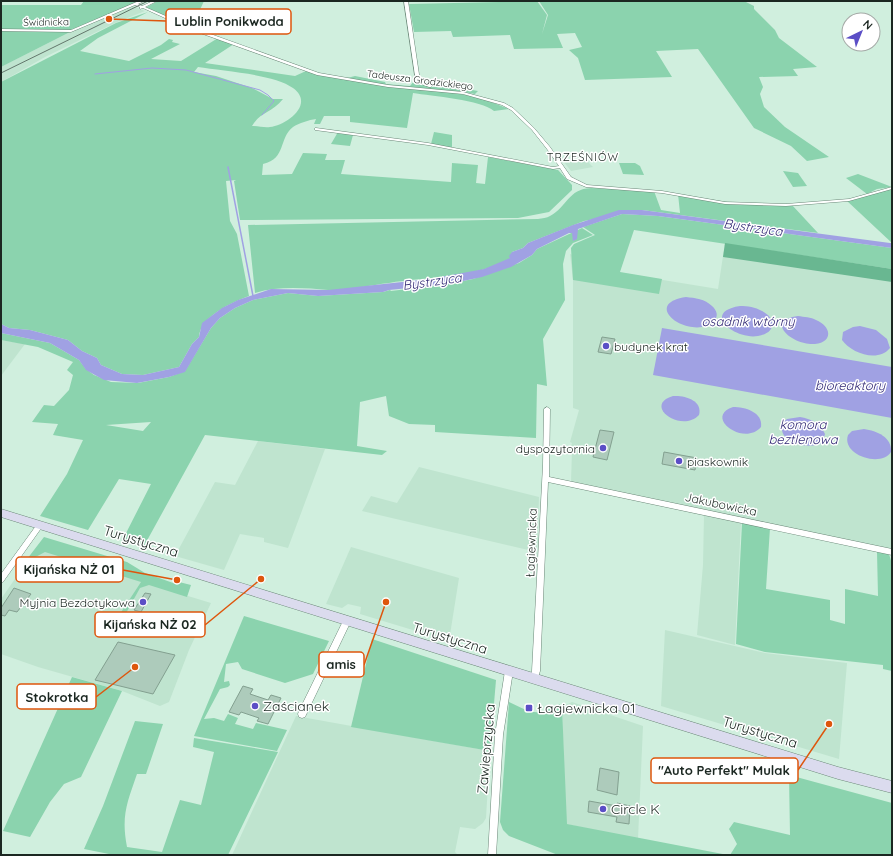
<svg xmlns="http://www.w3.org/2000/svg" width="893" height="856" viewBox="0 0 893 856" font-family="Quicksand,sans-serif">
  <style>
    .built { fill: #bfe4cf }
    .green { fill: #8bd3ae; fill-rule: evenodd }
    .forest { fill: #69b791 }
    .water { fill: #a0a1e3 }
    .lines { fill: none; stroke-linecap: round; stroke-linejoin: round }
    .stream-far1 { stroke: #a0a1e3; stroke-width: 1 }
    .stream { stroke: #a0a1e3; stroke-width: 1.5 }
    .building { fill: #adcbbb; stroke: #83a090 }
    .street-casing { stroke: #6c8879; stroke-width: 1 }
    .secondary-casing { stroke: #6c8879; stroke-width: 1 }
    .street { fill: #fff; fill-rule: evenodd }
    .secondary { fill: #dbdbee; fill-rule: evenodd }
    .rail { stroke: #63776c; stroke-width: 1 }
    .poi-dot { fill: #5b4ec6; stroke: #fff; stroke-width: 1.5 }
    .labels { text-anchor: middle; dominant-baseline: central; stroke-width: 3; stroke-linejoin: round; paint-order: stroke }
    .far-street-label { font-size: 10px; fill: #1b2721; stroke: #fff }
    .far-neighbourhood-label { font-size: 11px; letter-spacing: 1px; fill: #1b2721; stroke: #fff }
    .poi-label { font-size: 12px; fill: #1b2721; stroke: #fff; text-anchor: start }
    .street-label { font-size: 12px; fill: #1b2721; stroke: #fff }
    .water-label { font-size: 13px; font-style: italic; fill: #322975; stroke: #fff }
    .near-street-label { font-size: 14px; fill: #1b2721; stroke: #fff }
    .near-poi-label { font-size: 14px; fill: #1b2721; stroke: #fff; text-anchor: start }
    .leader { fill: none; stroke: #de560d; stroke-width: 1.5 }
    .callout-dot { fill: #de560d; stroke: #fff; stroke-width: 1.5 }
    .callout { fill: #fff; stroke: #de560d; stroke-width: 1.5 }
    .callout-label { font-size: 13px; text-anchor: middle; font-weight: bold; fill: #1b2721 }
  </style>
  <rect width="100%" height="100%" fill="#d0efde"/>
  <g class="built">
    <polygon points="133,6 145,11 115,23 45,57 1,82 1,67 70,32"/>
    <polygon points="585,159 593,167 571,171 564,162"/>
    <polygon points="725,243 892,269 892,550 571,482 572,451 570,450 572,443 570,442 579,410 573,408 573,280 570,254 620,273 718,289"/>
    <polygon points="1,340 25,344 1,376"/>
    <polygon points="258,441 325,449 288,548 264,542 264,538 240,534 224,570 175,556 215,482 235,485"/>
    <polygon points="419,467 539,497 537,552 362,511 371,496 397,503"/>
    <polygon points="704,515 741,522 735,645 697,635 703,565"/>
    <polygon points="40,543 142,582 211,603 189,650 169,702 160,706 122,691 38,667 1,654 1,599"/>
    <polygon points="351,547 459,578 449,641 360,614 361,607 348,604 342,608 326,604"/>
    <polygon points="665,630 765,653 847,663 839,759 661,706"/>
    <polygon points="572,702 643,726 638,839 566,824 562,707"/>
    <polygon points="296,716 490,751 486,818 483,823 475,829 460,827 455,852 458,855 232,855"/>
  </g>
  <g class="green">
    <polygon points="84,1 140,1 73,30 1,30 1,5 81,5"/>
    <polygon points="158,1 204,1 192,27 145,8"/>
    <polygon points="537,1 547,15 542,34 548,15 539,1 744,1 754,6 754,9 775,30 779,38 817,67 793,69 798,76 759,77 763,87 760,94 764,107 785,127 829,157 807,161 791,146 754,128 698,49 656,51 672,77 585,80 578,58 569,50 582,47 575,33 557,34 563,48 514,49 510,35 453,37 451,31 414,32 409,4"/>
    <path d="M148,12L98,38L80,51L129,61L161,45L169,39L173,40L172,42L180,44L151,59L181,61L218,38L234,44L205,63L295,76L306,71L343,79L355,76L385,82L386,84L410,86L415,80L478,91L475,94L458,91L456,93L481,98L509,109L494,111C482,100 431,96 413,93L407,128L350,122V116H324L320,124H314L316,119C309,120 299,123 293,127C278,139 287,158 263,164L262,175L292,174L303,153L327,154L325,160H345L341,174L451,182L452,163L478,165L476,183L485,184L488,157L558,170L572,185V190L549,212L518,218L240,220L234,181L236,180L226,181L230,221L237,234L249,296C232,302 200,317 199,337L192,344L179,367L143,375L122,374L101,365L97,358L82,351L68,340L30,330L9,328L1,324V82L116,23ZM198,67C222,71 274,74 293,88C315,104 287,125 270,127C265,128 258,126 252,126C261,111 272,113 283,99H273L252,88L216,76L194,72Z"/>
    <polygon points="1,31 70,32 1,67"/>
    <polygon points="338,132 353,135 350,146 331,144"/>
    <polygon points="434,132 452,135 452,148 431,144"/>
    <polygon points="619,163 635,163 640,166 644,175 623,174"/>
    <polygon points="783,171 798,173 807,186 793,187"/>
    <polygon points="858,174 892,187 877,189 867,194 846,178"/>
    <path d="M591,188L654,191L661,210L680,213L678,194L727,202L792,205L818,233L642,210L584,221L528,243L523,248L512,252L511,258C479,278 425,277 389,283C370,285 347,291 328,290C304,288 278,286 255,293L248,225L538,219C542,218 547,218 550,216C567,207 568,189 591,188Z"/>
    <polygon points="892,188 892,243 846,200"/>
    <polygon points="622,214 658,216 892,248 892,269 634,230 620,272 662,279 659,294 573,280 571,248 574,244 595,235 583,227"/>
    <path d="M582,228L593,235L573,243L566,251L563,264L565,300L543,339L547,386L537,384L536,438L435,432V425L409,424L389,416L386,396L360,402L357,446L387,451L382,455L205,435L144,546L122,541L151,484L119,479L88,530L40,516L67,474L83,440L53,435L58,424L32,422L44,405L54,406L69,390L73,375L67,370L73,362L38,347L1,340V333L50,343L79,360L86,369L94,375L111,382L138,383L169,377L185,371L211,328L220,318L235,308L253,300L288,293L318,296L383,292L390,290L391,291L449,284L473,279L519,263L532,255L537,249ZM151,422L143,431L106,425Z"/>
    <polygon points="742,523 770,528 766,589 830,600 830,620 845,624 845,589 878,596 877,552 889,554 892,564 892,671 883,669 883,665 765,652 736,644"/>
    <polygon points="44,537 127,562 145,573 176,584 179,582 191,585 187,597 149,585 140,588 120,624 116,620 141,582 45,552 24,563"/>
    <polygon points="244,616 329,641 313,674 285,683 242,669 238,662 226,664 224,682 229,681 230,685 228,687 220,689 204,719 214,718 224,721 228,714 238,718 235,724 253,729 256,723 287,730 277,751 194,736"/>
    <polygon points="372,639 496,680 490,751 351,727"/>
    <polygon points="72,677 122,691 81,777 64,784 50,802 30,837 3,831"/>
    <path d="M509,702C533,713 535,717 560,704L562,707L567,824L728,855H558L509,836L503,830L500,822Z"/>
    <path d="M135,721L163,724L146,774H137C127,803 121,816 127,847L162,852L180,800L201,805L214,752L193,747L194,738L278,752L228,855H114L84,849L103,806Z"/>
    <polygon points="789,775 892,803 892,855 730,855 737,844 729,829 734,822 790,835"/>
  </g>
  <polygon class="forest" points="725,243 892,269 892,282 723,257"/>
  <g class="water">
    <polygon points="619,210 642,210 890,243 892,243 892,248 658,216 622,214 578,229 577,239 573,241 572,233 569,233 537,249 532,255 511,267 482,277 449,284 389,290 383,292 318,296 288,293 253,300 235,308 220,318 211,328 185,372 169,377 137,383 104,380 86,370 79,360 50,343 1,333 1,324 9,328 30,330 68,340 82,351 97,358 101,365 122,374 143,375 179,367 192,344 199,337 202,323 222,308 238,300 271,289 328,290 430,279 484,269 510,258 509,256 512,252 523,248 528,243 573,225"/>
    <path d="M686,297C695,298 705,299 712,306C723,316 713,325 702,327C677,331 646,303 686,297Z"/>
    <path d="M740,306C748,306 755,307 762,311C777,319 776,333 758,336C734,340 701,312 740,306Z"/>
    <path d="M798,316C804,317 811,317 816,320C831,326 834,342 815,344C794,346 763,321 798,316Z"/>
    <path d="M860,326L876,330L887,339L890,348C878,363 851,353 842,340L843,332L853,327Z"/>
    <polygon points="662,328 892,367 892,418 653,375"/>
    <path d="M673,396C684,395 703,400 699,415C681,434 642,405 673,396Z"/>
    <path d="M733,407C745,407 763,412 761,427C744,447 703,417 733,407Z"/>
    <path d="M800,417C811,419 820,423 825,434L822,443C809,450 775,443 783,422L787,419Z"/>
    <path d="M864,429C877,431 892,437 891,452C881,468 841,455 848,435L852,431Z"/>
  </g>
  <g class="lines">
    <polyline class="stream-far1" points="95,74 152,68 186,70 260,90 268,95 274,101 262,115"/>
    <polyline class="stream" points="228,167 253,296"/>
  </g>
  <g class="building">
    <polygon points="602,337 615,339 611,354 598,352"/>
    <polygon points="600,430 614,432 607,460 593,457"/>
    <polygon points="664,452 697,458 695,470 662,464"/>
    <polygon points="14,588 31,594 17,612 9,610 5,616 1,615 1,608"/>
    <polygon points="145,593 151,594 141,612 134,610"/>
    <polygon points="118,642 175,655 153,694 95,680"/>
    <polygon points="243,686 253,689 250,694 268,700 271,695 281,698 268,724 257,721 259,718 241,712 239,715 229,712"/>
    <polygon points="600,768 619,772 617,795 597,790"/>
    <polygon points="589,801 617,806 617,803 630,806 629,824 616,822 617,817 588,812"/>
  </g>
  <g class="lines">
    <defs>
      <g id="street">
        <polygon points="139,1 144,1 138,4 142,6 153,1 157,1 145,7 191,27 319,73 388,85 463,92 504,103 513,108 534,128 550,147 571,177 587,185 662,191 725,202 786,204 849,199 892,187 892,189 849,201 786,206 725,204 662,193 586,187 567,179 560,168 553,169 428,145 315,130 315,128 316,128 428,143 553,167 559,166 547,149 532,130 511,110 502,105 463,94 388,87 317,75 189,29 143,8 140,9 140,7 135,5 71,32 1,31 1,29 71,30"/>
        <polygon points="404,1 408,1 420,81 431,85 431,87 429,87 416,82"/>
        <polygon points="547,407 550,409 549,477 892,549 892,555 548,482 540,671 537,681 534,682 531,681 530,679 532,671 543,465 544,409"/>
        <polygon points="40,522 42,523 43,525 42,527 3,582 1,583 1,574 38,523"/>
        <polygon points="347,618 350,619 351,621 305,717 302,718 299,717 298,714 299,711 344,619"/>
        <polygon points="509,668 512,669 513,671 503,735 496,855 488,855 495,735 505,671 506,669"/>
      </g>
      <polygon id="secondary" points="1,509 838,767 892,781 892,793 838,779 1,517"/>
    </defs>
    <use href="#street" class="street-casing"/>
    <use href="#secondary" class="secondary-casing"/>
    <use href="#street" class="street"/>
    <use href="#secondary" class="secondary"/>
    <polyline class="rail" points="1,73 148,1"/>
  </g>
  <g class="poi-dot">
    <circle cx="606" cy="346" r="4"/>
    <circle cx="603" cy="448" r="4"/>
    <circle cx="679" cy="461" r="4"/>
    <circle cx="143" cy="602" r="4"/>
    <circle cx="255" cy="706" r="4"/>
    <rect x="525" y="704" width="8" height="8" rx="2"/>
    <circle cx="603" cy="809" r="4"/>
  </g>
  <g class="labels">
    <g class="far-street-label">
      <text transform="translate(46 22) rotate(-1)">Świdnicka</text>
      <text transform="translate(420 80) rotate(7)">Tadeusza Grodzickiego</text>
    </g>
    <g class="far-neighbourhood-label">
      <text x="583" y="157">TRZEŚNIÓW</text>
    </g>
    <g class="poi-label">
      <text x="614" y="346">budynek krat</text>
      <text x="595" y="448" text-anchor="end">dyspozytornia</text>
      <text x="687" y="461">piaskownik</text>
      <text x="135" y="602" text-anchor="end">Myjnia Bezdotykowa</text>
    </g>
    <g class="street-label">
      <text transform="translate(721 504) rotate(12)">Jakubowicka</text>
      <text transform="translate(531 543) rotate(-88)">Łagiewnicka</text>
    </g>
    <g class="water-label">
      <text transform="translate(753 227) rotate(8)">Bystrzyca</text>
      <text transform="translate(432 281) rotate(-8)">Bystrzyca</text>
      <text x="748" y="321">osadnik wtórny</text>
      <text x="850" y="385">bioreaktory</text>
      <text x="803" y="424">komora<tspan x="803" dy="15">beztlenowa</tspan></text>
    </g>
    <g class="near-street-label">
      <text transform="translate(141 541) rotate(17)">Turystyczna</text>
      <text transform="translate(450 638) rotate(17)">Turystyczna</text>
      <text transform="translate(760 732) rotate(17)">Turystyczna</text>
      <text transform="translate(486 749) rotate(-85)">Zawieprzycka</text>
    </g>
    <g class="near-poi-label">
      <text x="263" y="706">Zaścianek</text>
      <text x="537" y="708">Łagiewnicka 01</text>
      <text x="611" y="809">Circle K</text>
    </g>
  </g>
  <path class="leader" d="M109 19L166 21M177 580L123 570M261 579L205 625M386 602L364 665M135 667L96 697M829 724L798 770"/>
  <g class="callout-dot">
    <circle cx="109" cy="19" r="4"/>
    <circle cx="177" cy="580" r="4"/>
    <circle cx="261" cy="579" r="4"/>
    <circle cx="386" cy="602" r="4"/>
    <circle cx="135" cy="667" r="4"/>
    <circle cx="829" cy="724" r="4"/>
  </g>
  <g class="callout">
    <rect x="166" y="9" width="125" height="25" rx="4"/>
    <rect x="16" y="557" width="107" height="25" rx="4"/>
    <rect x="95" y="612" width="110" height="25" rx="4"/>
    <rect x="319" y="652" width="45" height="25" rx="4"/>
    <rect x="17" y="684" width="79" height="25" rx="4"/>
    <rect x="651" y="758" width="147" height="25" rx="4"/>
  </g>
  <g class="callout-label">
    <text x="229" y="26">Lublin Ponikwoda</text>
    <text x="69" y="574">Kijańska NŻ 01</text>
    <text x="150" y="629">Kijańska NŻ 02</text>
    <text x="341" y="669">amis</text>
    <text x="57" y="702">Stokrotka</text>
    <text x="724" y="775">"Auto Perfekt" Mulak</text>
  </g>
  <rect width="893" height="856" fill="none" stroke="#1b2721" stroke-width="4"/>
  <g transform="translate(861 32) rotate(43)"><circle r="19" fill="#ffffff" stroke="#a4a9a6"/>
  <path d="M0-3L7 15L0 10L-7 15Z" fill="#5b4ec6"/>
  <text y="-6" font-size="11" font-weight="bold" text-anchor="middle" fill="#1b2721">N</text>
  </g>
</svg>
